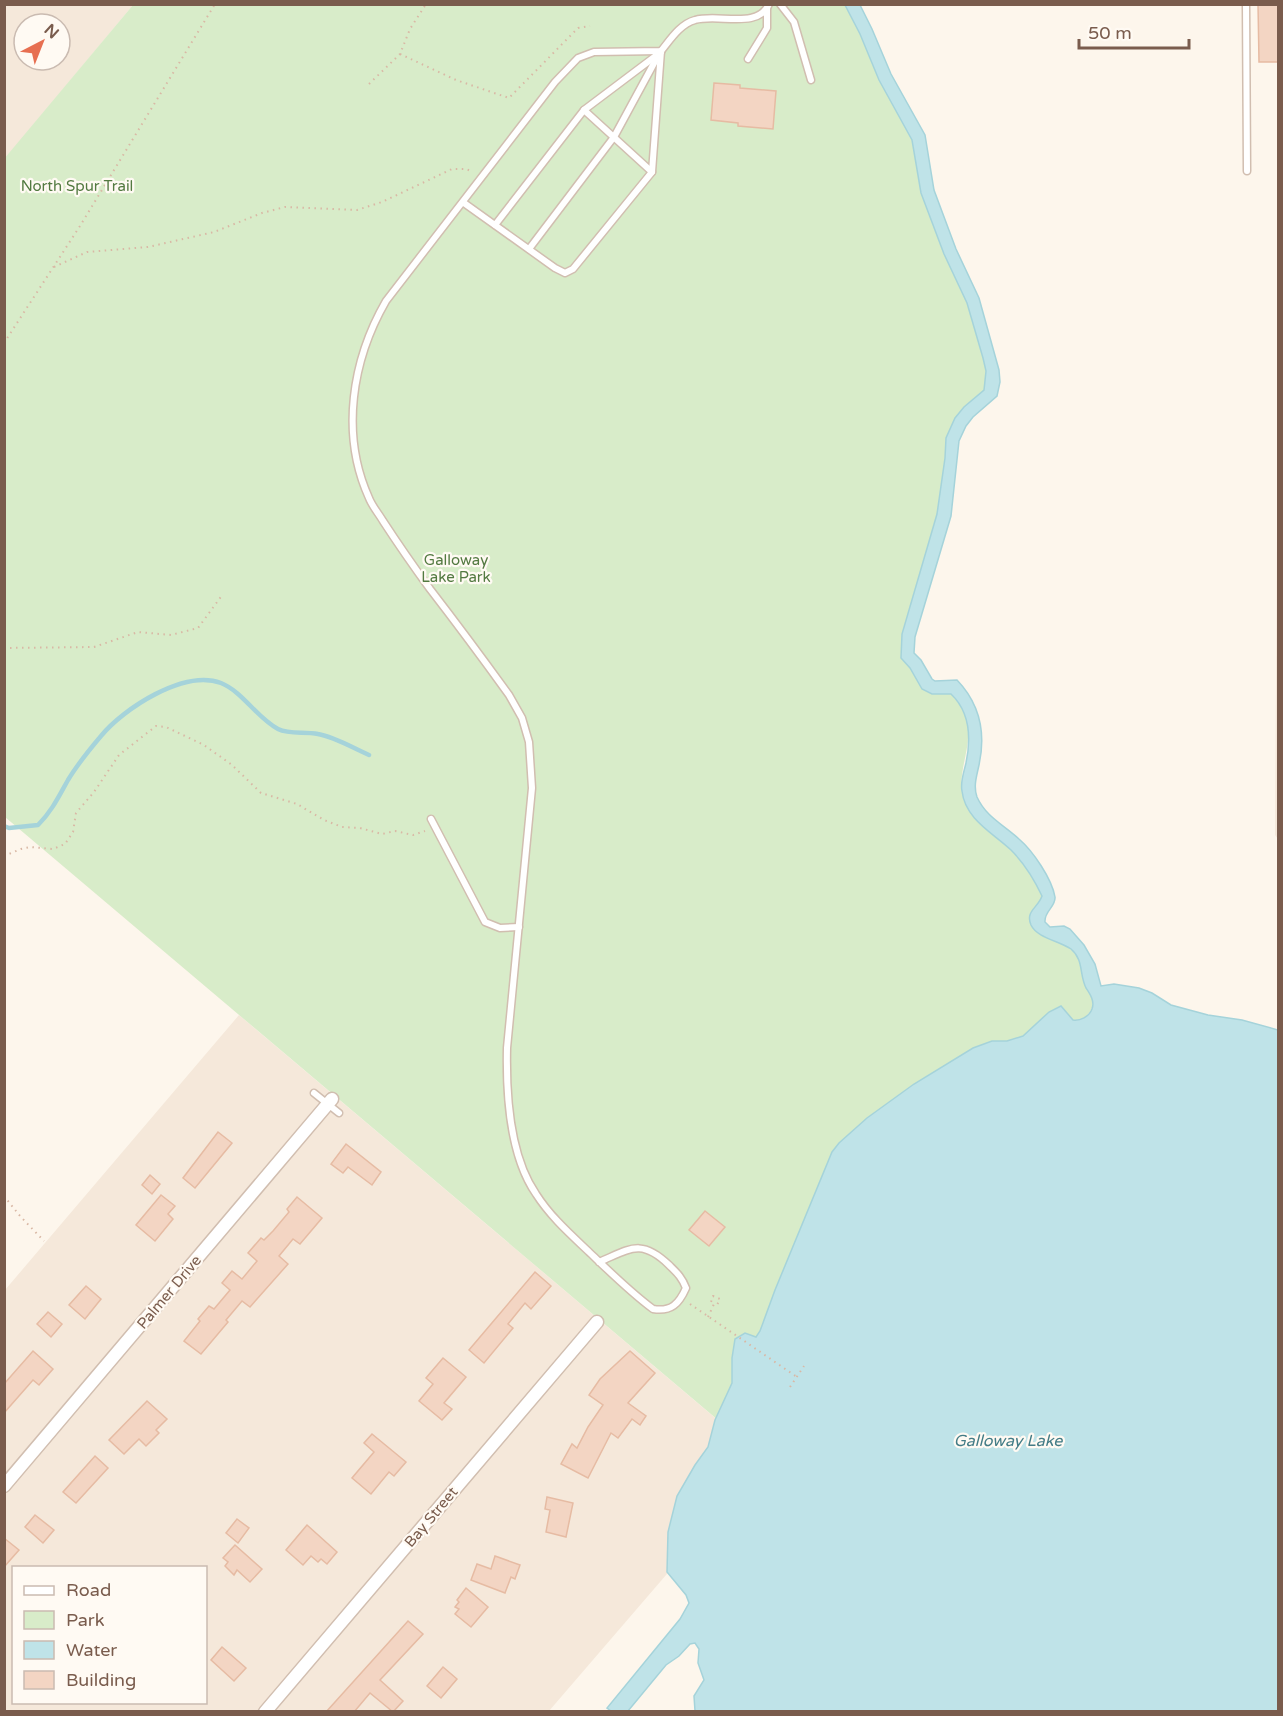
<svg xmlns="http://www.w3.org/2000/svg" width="1283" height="1716" viewBox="0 0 1283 1716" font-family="'Varela Round',sans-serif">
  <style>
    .residential { fill: #f5e8da; fill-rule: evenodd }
    .green { fill: #d8ecc9 }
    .water { fill: #bfe3e8; stroke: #a5d3da; stroke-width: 1.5 }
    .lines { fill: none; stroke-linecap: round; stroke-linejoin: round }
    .stream { stroke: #a5d3da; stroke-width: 4.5 }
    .building { fill: #f3d5c3; stroke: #e6bba3; stroke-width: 1.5 }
    .service-casing { stroke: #d1beb0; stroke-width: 9 }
    .minor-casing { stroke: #d1beb0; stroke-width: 15 }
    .path { stroke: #d9b8a5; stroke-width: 2; stroke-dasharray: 1.5 4.5; stroke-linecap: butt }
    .service { stroke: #fff; stroke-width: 6 }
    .minor { stroke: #fff; stroke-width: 12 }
    .labels { text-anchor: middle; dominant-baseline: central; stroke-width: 4.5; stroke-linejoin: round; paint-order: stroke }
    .park-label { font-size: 15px; fill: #537a41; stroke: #fffaf3 }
    .street-label { font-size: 15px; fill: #7a5c4d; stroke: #fffaf3 }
    .water-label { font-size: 16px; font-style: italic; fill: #437c86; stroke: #fffaf3 }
  </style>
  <rect width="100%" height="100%" fill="#fdf6ec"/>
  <g class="residential">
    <path d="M5,5H133L5,159ZM24,24H60V60H24Z"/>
    <polygon points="1278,375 1278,839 1275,835"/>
    <path d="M239,1015L765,1460L549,1711L5,1712V1290ZM14,1568H206V1702H14Z"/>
  </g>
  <path class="green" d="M133,5H845L860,34L879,80L912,140L921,193L944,254L967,303L983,358L986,371L984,390L964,407L955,418L946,438L945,458L937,514L902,634L901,658C913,670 918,682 932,694H951C988,732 952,765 964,800C973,823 994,834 1011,850C1024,863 1034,879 1042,896C1036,911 1024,910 1033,928C1047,937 1068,943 1077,956C1082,963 1081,971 1083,979C1086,990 1099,1001 1089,1013C1085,1019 1080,1021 1073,1020L1062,1711L5,817L4,159Z"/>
  <path class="water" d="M845,5H860L872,29L891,74L925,135L934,190L956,249L979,298L999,370L1000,382L997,396L973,417L966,426L959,441L951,516L915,637L914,653L921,660L932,679L935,681L957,680C980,704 986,733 979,765C977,775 973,786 977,797C986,817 1004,825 1019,839C1033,851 1052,879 1055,897C1056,907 1044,911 1045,922L1050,927L1064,926L1070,929L1084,945L1095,964L1101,986L1114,984L1139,988L1152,993L1171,1005L1208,1015L1242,1020L1278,1030V1711H695L694,1696L704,1680L698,1663L699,1649L695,1643L690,1644L679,1656L666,1665L628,1711H611L607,1708L680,1619L689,1603L686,1595L667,1572L668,1532L677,1496L695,1465L708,1447L715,1420L732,1383V1358L735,1339L745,1333L756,1337L760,1331L775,1290L832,1152L839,1143L867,1118L914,1084L973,1048L992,1041H1007L1023,1036L1049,1012L1061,1006L1073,1020C1080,1021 1089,1017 1092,1009C1095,1001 1090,994 1086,988C1079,974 1084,960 1071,949C1060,941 1037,938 1031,925C1025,911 1038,908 1042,896C1034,879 1024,863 1011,850C993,833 965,819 962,791C960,782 964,772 966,763C971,739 970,712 951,694H932L922,689L910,668L901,658L902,634L937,514L945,458L946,438L955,418L964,407L984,390L986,371L983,358L967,303L944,254L921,193L912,140L879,80L860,34Z"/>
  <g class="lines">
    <path class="stream" d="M4,826L9,828L38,825C52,811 59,796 68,780C77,765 90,749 101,736C123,709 184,669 221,683C243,692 257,718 278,729C290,735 305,731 318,734C335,737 353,748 369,755"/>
  </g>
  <g class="building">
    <polygon points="1258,4 1278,4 1278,62 1259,62"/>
    <polygon points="714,83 740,85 740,88 776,91 773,129 738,126 738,123 711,120"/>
    <polygon points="218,1132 232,1143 195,1188 183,1178"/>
    <polygon points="346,1144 381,1172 372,1185 348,1167 343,1173 331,1164"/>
    <polygon points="150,1175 160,1184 152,1194 142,1185"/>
    <polygon points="161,1195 175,1206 168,1214 173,1219 155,1241 136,1225"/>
    <polygon points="297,1197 322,1218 300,1244 293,1239 279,1256 288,1264 250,1307 242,1301 226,1320 228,1322 201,1354 184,1341 200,1321 198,1319 209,1306 214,1309 230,1290 222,1283 232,1271 242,1279 257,1261 248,1253 261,1238 264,1240 273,1231 289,1212 287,1209"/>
    <polygon points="705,1211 725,1227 709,1246 689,1230"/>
    <polygon points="535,1272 551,1286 531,1309 525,1303 508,1324 513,1328 484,1363 469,1350"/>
    <polygon points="86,1286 101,1299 85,1319 69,1305"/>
    <polygon points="48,1312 62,1324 51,1337 37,1324"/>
    <polygon points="33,1351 53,1369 39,1385 33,1380 4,1413 4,1384"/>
    <polygon points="630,1351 655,1373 628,1403 646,1416 640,1425 632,1419 618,1438 611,1433 588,1478 561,1464 572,1444 577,1448 588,1427 603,1405 589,1395 600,1379"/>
    <polygon points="443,1358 466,1377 444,1403 452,1409 442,1420 419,1401 433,1384 426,1378"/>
    <polygon points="147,1401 167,1419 156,1430 159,1433 146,1446 139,1439 124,1454 109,1440"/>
    <polygon points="372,1434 406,1462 394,1476 389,1472 371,1494 352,1478 374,1452 364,1443"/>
    <polygon points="95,1456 108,1468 76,1503 63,1492"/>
    <polygon points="547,1497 573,1503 566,1537 546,1532 550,1510 545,1509"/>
    <polygon points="35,1515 54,1530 43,1543 25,1527"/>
    <polygon points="237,1519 249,1528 238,1543 226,1533"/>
    <polygon points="307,1525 337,1552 327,1564 321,1559 318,1562 311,1556 303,1565 286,1550"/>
    <polygon points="4,1538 19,1550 4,1567"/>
    <polygon points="235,1545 262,1569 250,1582 237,1570 234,1575 225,1566 228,1562 223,1558"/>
    <polygon points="495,1556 520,1565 515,1579 511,1577 505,1593 471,1580 477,1564 491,1569"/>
    <polygon points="466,1588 488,1607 471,1627 455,1614 459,1609 455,1607 459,1602 457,1600"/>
    <polygon points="408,1621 423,1634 380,1680 403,1701 393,1712 370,1693 354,1712 326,1712"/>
    <polygon points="222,1647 246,1668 234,1681 211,1660"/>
    <polygon points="443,1667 457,1679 441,1698 427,1686"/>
  </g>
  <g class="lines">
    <defs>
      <g id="service">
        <polyline points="780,4 794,22 811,80"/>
        <polyline points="1246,4 1247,171"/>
        <polyline points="748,59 767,28 767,9"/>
        <polyline points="584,110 652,172"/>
        <polyline points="464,203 555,268 565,273 573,269 652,172 661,51"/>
        <polyline points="495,225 584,110 661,52"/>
        <polyline points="529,249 614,137 659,54"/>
        <polyline points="431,819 485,922 500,928 519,927"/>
        <polyline points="314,1093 339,1113"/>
        <path d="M599,1262C630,1249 641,1238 669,1265C676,1272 682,1277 686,1288C679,1304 671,1312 653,1309C630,1292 609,1271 588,1251C569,1233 550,1216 536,1194C509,1155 506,1094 507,1048L532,788L529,742L522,718L509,695C483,659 457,624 430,589C414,567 398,544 383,521C379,514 372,506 369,498C340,434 352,360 386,301L555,82L578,58L594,52L661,51C670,40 680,24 695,20C718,13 758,30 769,4"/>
      </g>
      <g id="minor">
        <polyline points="4,1486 332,1099"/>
        <polyline points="265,1712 597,1322"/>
      </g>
    </defs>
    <use href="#service" class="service-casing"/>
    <use href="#minor" class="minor-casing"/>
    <g class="path">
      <polyline points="400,54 456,80 509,98 578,28 590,26"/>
      <polyline points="369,84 400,54 410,29 426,4"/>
      <polyline points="54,267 87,252 148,247 214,232 262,213 285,207 357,210 382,202 452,169 466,169 473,172"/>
      <polyline points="4,343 80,226 215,4"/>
      <polyline points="4,648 94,647 138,632 171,635 198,628 223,594"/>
      <polyline points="4,856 21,849 30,847 53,849 65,844 73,832 76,813 94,792 119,755 156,726 166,727 204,745 232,765 261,793 297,804 324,820 342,827 360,828 382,834 395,831 413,835 425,831"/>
      <polyline points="4,1196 20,1216 44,1241"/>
      <polyline points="690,1304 797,1377"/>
      <polyline points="708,1317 714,1304 711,1302 713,1296 720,1299 717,1305 714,1304"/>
      <polyline points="790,1387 804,1366"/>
    </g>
    <use href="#service" class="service"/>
    <use href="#minor" class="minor"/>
  </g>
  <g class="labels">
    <g class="park-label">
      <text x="77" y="186">North Spur Trail</text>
      <text x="456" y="560">Galloway<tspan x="456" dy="17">Lake Park</tspan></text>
    </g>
    <g class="street-label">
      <text transform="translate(169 1292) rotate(-50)">Palmer Drive</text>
      <text transform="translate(431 1517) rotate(-50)">Bay Street</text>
    </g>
    <g class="water-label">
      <text x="1008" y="1441">Galloway Lake</text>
    </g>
  </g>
  <rect width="1283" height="1716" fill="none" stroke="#7a5c4d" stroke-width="12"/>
  <rect x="12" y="1566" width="195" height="138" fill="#fffaf3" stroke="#cabbb1" stroke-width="1.5"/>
  <rect x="24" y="1586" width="30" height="9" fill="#ffffff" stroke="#cabbb1" stroke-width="1.5"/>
  <text x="66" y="1596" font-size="18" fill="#7a5c4d">Road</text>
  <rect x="24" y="1611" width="30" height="18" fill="#d8ecc9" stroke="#cabbb1" stroke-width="1.5"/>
  <text x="66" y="1626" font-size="18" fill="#7a5c4d">Park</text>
  <rect x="24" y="1641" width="30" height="18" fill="#bfe3e8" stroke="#cabbb1" stroke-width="1.5"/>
  <text x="66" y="1656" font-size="18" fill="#7a5c4d">Water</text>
  <rect x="24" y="1671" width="30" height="18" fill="#f3d5c3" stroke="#cabbb1" stroke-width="1.5"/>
  <text x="66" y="1686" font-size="18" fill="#7a5c4d">Building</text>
  <g transform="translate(42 42) rotate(42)"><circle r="28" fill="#fffaf3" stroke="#cabbb1" stroke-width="1.5"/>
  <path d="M0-4.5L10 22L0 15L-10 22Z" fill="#e76f51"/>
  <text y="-9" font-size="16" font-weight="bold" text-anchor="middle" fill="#7a5c4d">N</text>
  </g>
  <path d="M1079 39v9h110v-9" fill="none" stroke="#7a5c4d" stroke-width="3"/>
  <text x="1088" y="39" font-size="18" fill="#7a5c4d" stroke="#fffaf3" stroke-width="4.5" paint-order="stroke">50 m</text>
</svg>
